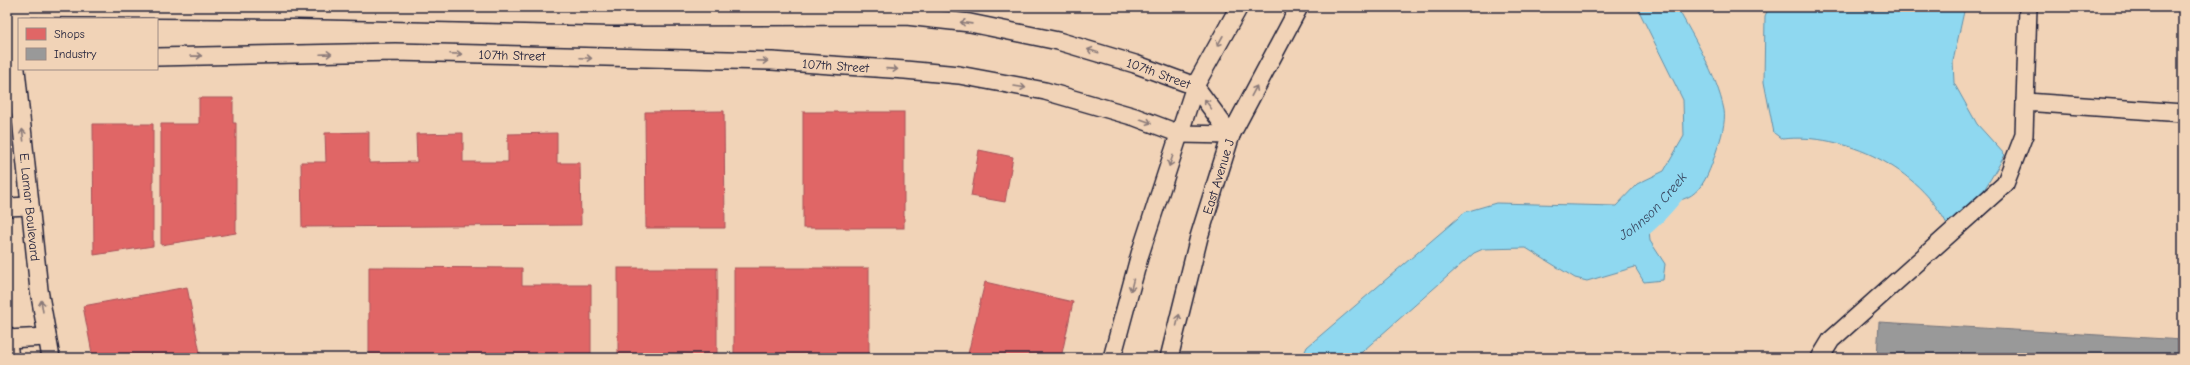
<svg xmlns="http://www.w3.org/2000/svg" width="2190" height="365" viewBox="0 0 2190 365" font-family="'Comic Neue',sans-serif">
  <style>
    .water { fill: #8fd8f0; stroke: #638fa8 }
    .shops { fill: #e06666; stroke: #a75259 }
    .industry { fill: #999; stroke: #75757d }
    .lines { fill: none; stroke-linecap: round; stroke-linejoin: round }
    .river { stroke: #8fd8f0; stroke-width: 30 }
    .minor-casing { stroke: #22223b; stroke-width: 20 }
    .minor { stroke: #f1d3b7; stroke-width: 17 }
    .oneway { stroke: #8a7a79 }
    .labels { text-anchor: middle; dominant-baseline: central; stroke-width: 4; stroke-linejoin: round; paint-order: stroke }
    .street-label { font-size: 13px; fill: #22223b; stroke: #f1d3b7 }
    .water-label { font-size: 14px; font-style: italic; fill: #38465f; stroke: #f1d3b7 }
  </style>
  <rect width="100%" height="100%" fill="#f1d3b7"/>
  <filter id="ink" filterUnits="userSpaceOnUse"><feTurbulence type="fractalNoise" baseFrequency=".025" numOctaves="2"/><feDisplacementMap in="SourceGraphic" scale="8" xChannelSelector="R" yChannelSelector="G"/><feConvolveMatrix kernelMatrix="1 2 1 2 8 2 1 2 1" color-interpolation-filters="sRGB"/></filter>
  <g filter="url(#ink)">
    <g class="water">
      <path d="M1637,7H1677C1694,38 1717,75 1724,110C1726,121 1721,139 1717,149C1704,189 1695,207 1649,200L1647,206L1650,241L1665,264L1663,280L1644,282L1635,267L1587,281L1575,278L1526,248L1483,249L1474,253L1355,358H1302L1307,347L1465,212L1496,203L1616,206L1637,184L1664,171L1684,136L1683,100Z"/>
      <path d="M1769,7H1965L1953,61L1954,83L1977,124L2005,155L1981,195L1948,226C1919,168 1845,132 1782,139L1774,133L1764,82L1765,16Z"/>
    </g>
    <g class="shops">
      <polygon points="199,98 233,98 233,123 236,123 236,233 161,245 161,124 199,124"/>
      <polygon points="724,111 725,228 646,228 645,112"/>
      <rect x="803" y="112" width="101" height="116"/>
      <polygon points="93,124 153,124 153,246 94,255"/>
      <polygon points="369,132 369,163 417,162 416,134 463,133 463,162 508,162 508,134 557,133 557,163 580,163 581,225 302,227 301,162 326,162 325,133"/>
      <polygon points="979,150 1013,157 1005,202 971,196"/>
      <polygon points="369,267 522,268 522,285 591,285 591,358 369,358"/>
      <rect x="618" y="268" width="99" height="90"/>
      <rect x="734" y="268" width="135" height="90"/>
      <polygon points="985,282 1073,302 1061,358 967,358"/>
      <polygon points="187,287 201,358 93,358 83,306"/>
    </g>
    <polygon class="industry" points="1879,322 2183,340 2183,358 1877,358"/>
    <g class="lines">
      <path class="river" id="s1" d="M1615,238C1642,228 1669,192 1687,170"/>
      <defs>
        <g id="minor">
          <path id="s2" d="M12,7L15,60L39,290L51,358"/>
          <path id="s3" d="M7,8L298,10L611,17L906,16L970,23L1058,41L1135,64L1195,86L1231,135"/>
          <path id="s4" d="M157,57L395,52L772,61L905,70L959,75L1045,91L1135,117L1180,134L1231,135"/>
          <polyline points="2025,102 2183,113"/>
          <polyline points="7,207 30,206"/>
          <polyline points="7,336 10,358"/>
          <polyline points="7,339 47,337"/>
          <polyline points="1112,358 1140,254 1195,86 1239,7"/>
          <path id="s5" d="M1169,358L1199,237L1231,135L1299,7"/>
          <polyline points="1820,358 1831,340 2005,184 2024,135 2028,7"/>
        </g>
      </defs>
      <use href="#minor" class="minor-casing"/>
      <use href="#minor" class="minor"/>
    </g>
    <defs><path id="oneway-shaft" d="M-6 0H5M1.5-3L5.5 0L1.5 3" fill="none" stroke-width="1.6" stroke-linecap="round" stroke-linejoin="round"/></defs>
    <g class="oneway">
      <use href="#oneway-shaft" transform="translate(966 23) rotate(-172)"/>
      <use href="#oneway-shaft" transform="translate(1220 41) rotate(119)"/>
      <use href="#oneway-shaft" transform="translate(1093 51) rotate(-163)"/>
      <use href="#oneway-shaft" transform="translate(326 54) rotate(-2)"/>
      <use href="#oneway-shaft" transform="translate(456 54) rotate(2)"/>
      <use href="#oneway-shaft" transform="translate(196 56) rotate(-1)"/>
      <use href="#oneway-shaft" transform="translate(586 58) rotate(3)"/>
      <use href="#oneway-shaft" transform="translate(762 61) rotate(2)"/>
      <use href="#oneway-shaft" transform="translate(892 69) rotate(4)"/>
      <use href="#oneway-shaft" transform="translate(1020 87) rotate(9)"/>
      <use href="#oneway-shaft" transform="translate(1254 91) rotate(-62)"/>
      <use href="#oneway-shaft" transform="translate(1208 104) rotate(-126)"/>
      <use href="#oneway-shaft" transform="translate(1146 121) rotate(20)"/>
      <use href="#oneway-shaft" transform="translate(23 135) rotate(-96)"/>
      <use href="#oneway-shaft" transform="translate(1171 161) rotate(109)"/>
      <use href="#oneway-shaft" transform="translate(1132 285) rotate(104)"/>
      <use href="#oneway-shaft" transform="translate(42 306) rotate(-99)"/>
      <use href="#oneway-shaft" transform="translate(1178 320) rotate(-76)"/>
    </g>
  </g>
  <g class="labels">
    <g class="street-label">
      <text stroke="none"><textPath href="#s4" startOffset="355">107th Street</textPath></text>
      <text stroke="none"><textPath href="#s4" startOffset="679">107th Street</textPath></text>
      <text stroke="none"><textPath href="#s3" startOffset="1159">107th Street</textPath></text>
      <text stroke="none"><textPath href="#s5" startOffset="188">East Avenue J</textPath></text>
      <text stroke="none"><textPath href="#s2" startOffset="201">E. Lamar Boulevard</textPath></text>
    </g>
    <g class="water-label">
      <text stroke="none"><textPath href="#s1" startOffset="50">Johnson Creek</textPath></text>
    </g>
  </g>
  <rect width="2190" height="365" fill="none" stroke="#f1d3b7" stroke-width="24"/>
  <rect x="12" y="12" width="2166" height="341" fill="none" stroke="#22223b" stroke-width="1.5" filter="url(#ink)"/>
  <rect x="18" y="18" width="140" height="52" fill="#f1d3b7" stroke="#9e8c85"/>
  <rect x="26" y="28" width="20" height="12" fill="#e06666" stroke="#9e8c85"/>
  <text x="54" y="38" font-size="12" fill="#22223b">Shops</text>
  <rect x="26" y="48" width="20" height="12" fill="#999999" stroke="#9e8c85"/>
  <text x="54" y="58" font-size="12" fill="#22223b">Industry</text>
</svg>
